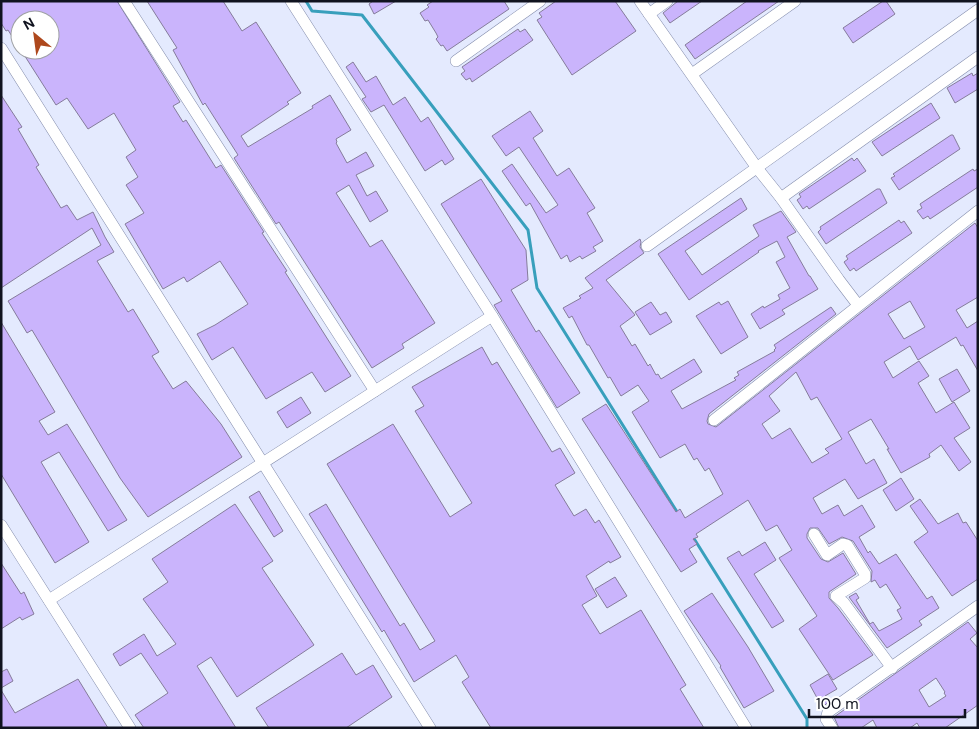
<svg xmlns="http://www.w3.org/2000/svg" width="979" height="729" viewBox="0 0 979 729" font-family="'DM Sans',sans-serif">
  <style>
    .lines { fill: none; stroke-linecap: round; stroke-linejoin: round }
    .stream { stroke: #389fbc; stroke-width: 3 }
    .building { fill: #cab4fc; stroke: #857c9b; fill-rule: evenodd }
    .minor-casing { stroke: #858ead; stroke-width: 12 }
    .minor { stroke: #fff; stroke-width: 11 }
  </style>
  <rect width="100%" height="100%" fill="#e4eafe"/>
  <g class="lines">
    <g class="stream">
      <polyline points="306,1 312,11 362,15 528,230 537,288 679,515"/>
      <polyline points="693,537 807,719 807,728"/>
    </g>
  </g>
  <g class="building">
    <polygon points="1,1 117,1 180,102 173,106 183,122 186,120 216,168 221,165 264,232 262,233 287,271 285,272 351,376 325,392 312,372 266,399 233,347 212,360 197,334 215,325 248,304 220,261 187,282 184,277 163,289 125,224 144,213 126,185 138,177 126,157 136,150 114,113 88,129 67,98 56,105 21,50 50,50 50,20 20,20 20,49 8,30 6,31 1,23"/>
    <polygon points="147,1 223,1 242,31 256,22 301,93 287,102 289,104 241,136 248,147 313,108 312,106 330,95 351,130 336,139 337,142 336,143 347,163 366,152 374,166 356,175 367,196 376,191 388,211 370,222 349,185 336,193 370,247 382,240 435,323 402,344 404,348 372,368 279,222 276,224 234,158 238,155 205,103 203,105 173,50 177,48"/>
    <polygon points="373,1 396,1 374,14 369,4"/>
    <polygon points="433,1 504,1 509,9 447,51 443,45 441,46 436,39 438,37 436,33 428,20 425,21 420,13 429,7 427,5"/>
    <polygon points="556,1 615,1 636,31 572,75 537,20 542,17 539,13"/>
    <polygon points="678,1 702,1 670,23 663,13"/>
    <polygon points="747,1 779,1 695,59 685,45"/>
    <polygon points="883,1 886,1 895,14 853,43 843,28"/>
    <polygon points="518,29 520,32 525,29 533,40 472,82 470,78 466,80 461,74 465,71 462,67"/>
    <polygon points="353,62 366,82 376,76 393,105 405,97 421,122 428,117 454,159 445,165 442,160 425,171 384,105 371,112 362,99 366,97 346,67"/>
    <polygon points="972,73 973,76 978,73 978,89 955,103 947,88"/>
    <polygon points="1,95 22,127 18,129 39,165 36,167 61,208 67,205 77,220 93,212 105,237 114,252 97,261 128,312 133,309 159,352 152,356 173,389 186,381 221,424 242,457 148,517 120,478 32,330 27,333 8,301 101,245 92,228 1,288"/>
    <polygon points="931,103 940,118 882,156 872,142"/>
    <polygon points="530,111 543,131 533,138 557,176 569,168 595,208 587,213 603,241 593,247 596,251 582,259 580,256 570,262 567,255 561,259 530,203 526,206 502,171 512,164 546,213 558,205 519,147 506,156 492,136"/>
    <polygon points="951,135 953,135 960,149 899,190 891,178 895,176 893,174"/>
    <polygon points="852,158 854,161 857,158 866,171 809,209 807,206 803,209 797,200 801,197 799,194"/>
    <polygon points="973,169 974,171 978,169 978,187 930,219 928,216 923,219 917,211 922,208 920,204"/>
    <polygon points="481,179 526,250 528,280 511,290 536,332 539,330 580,393 557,408 494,305 502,301 441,204"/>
    <polygon points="877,189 880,189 887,203 826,244 818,232 821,229 820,227"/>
    <polygon points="741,198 747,209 685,251 702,275 759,236 753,225 781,211 796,232 787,237 809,276 810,276 818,289 782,310 785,314 760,329 751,314 763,306 764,308 780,299 778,295 790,288 776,262 785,257 777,241 758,251 759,252 689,300 658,254"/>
    <polygon points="899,220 901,223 904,221 912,233 856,271 854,268 850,271 844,262 848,259 846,256"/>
    <path d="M975,223L978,228V297L956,310L967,328L978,321V371L963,345L961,346L956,337L918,360L910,346L884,362L893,378L919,361L929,376L918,383L936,413L954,402L970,428L954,438L971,462L959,471L941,445L929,454L930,457L901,473L887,449H889L871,419L848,432L866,464L874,459L887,483L858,499L845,479L813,498L822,514L838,505L844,516L862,505L875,527L859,537L868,553L870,551L879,564L896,554L927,599L932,596L939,608L919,621L922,625L887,648L849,597L856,593L859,598L856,600L870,624L873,622L879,631L902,619L897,610L901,608L886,584L880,588L875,580L871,582L872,571L853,541L842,537L829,544L818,528H810L807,534V538L821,559L828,562L843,553L856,574L829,592V598L838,608L873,655L833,680L799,629L817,616L779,558L792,550L777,525L766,531L748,500L696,534L698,537L693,539L697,544L689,549L697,562L681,572L582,419L606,404L676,512L680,509L685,518L723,494L709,468L705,471L697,458L694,460L685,444L660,458L632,412L649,401L638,385L621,396L610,377L608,378L589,345H587L572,316L569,318L563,308L581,298L579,296L593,288L585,278L640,239L641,242L640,247L644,253L606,280L635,315L620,326L632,346L635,344L648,366L650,364L656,375L658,374L661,379L694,359L702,372L671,391L682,409L736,380L734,378L739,375L737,372L775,351L774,350L776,348L774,345L831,307L836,314L709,414L707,421L708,424L716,427ZM910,301L925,327L904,339L888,314ZM796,372L811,400L817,397L842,439L825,449L829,453L812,463L790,428L772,439L762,424L780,411L769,396Z"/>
    <polygon points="728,301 748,337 721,354 696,316 719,302 721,305"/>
    <polygon points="651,302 660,315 666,312 672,322 650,335 635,312"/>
    <polygon points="1,322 55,412 39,421 48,435 67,424 127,520 108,531 59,452 41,462 89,542 55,563 1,474"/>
    <polygon points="482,347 492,365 497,362 552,452 560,448 575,473 555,485 574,516 586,509 595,523 599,520 621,557 610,563 609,561 586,576 597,596 582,605 600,634 641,610 686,685 680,689 704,728 491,728 462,682 469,677 456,655 414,682 384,630 382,632 309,514 326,504 400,626 404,623 420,650 435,641 327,464 393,424 450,517 472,503 415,411 424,406 412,387"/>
    <polygon points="957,369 970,391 952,402 939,379"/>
    <polygon points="301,397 311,413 287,428 277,412"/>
    <polygon points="901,478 914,499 896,511 883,490"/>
    <polygon points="259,491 283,531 274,537 249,497"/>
    <polygon points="920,499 938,524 958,513 963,523 966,522 978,541 978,579 952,596 914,542 928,532 910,506"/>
    <polygon points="235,504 273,561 262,568 314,645 237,697 211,657 197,666 236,728 144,728 135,715 168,693 141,653 120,666 113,654 144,634 157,656 176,644 143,599 168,582 152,559"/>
    <polygon points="765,542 776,560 754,574 784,621 772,628 727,558 739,551 742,556"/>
    <polygon points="1,563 21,594 24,592 34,614 22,620 20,617 1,629"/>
    <polygon points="615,577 627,596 607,608 595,589"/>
    <polygon points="712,593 748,647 774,691 744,708 720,667 721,666 684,611"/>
    <path d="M968,622L977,633L970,639L978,648V705L945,728H920L917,723L910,728H877L873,720L861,728H839L834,717ZM936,678L945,692L944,693L946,696L929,707L919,690Z"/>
    <polygon points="342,653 356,675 373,665 392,697 346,728 269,728 256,708"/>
    <polygon points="7,669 13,681 1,688 1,672"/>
    <polygon points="828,674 837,689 825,696 829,702 822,707 810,685"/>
    <polygon points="78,679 108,728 1,728 1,690 15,713"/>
  </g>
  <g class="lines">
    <defs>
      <g id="minor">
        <polyline points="124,1 375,391"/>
        <polyline points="291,1 492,316 746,728"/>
        <polyline points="640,1 757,168 781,198 839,280 858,305"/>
        <polyline points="649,14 667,1"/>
        <polyline points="1,48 430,728"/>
        <polyline points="456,61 540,1"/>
        <polyline points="692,74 795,1"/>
        <polyline points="781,198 978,57"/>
        <polyline points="647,246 978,10"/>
        <polyline points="714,420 978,211"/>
        <polyline points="1,525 130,728"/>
        <polyline points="814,534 827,555 843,544 847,545 865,574 865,578 836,596 844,603 892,668"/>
        <polyline points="49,600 492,316"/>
        <polyline points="832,728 826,719 828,712 978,606"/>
      </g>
    </defs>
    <use href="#minor" class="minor-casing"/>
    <use href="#minor" class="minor"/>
  </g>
  <rect width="979" height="729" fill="none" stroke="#10131f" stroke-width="5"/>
  <g transform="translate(35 35) rotate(331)"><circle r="24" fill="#ffffff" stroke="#9fa1a5"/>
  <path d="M0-4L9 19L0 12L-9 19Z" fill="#ae481d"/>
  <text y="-8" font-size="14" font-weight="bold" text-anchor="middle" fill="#10131f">N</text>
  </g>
  <path d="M809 709v8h156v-8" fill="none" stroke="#10131f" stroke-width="2.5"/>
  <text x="816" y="709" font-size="15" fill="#10131f" stroke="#ffffff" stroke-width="4" paint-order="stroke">100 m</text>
</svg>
